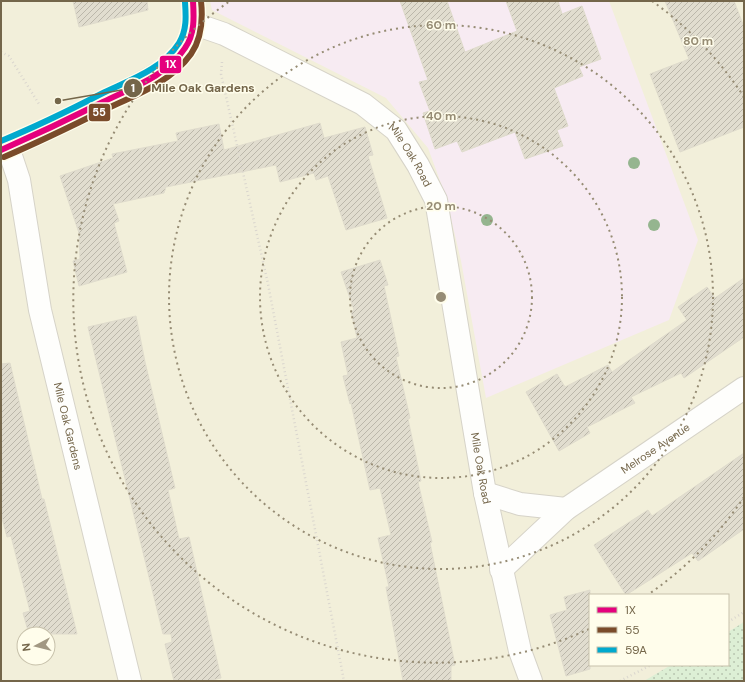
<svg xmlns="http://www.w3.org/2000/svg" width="745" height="682" viewBox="0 0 745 682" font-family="'DM Sans',sans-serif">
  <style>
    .residential { fill: #f2efda; fill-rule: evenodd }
    .education { fill: #f7ebf2 }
    .garden { fill: url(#garden-dots) }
    .building { fill: url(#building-hatch); stroke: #dfdbcc }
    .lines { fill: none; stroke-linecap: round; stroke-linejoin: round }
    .street-casing { stroke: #d6d3c8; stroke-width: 24 }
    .secondary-casing { stroke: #d6d3c8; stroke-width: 24 }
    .path { stroke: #dad6ce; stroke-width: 2.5; stroke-dasharray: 1 3; stroke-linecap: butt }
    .street { stroke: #fefefc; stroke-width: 22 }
    .secondary { stroke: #fefefc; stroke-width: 22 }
    .bus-1-casing { stroke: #fffdeb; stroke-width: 9 }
    .bus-2-casing { stroke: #fffdeb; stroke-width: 9 }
    .bus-3-casing { stroke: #fffdeb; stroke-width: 9 }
    .bus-1 { stroke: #e5007d; stroke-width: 6 }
    .bus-2 { stroke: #7a4b2a; stroke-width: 6 }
    .bus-3 { stroke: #00a9ce; stroke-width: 6 }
    .tree { fill: #95b58f }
    .ring { fill: none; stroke: #968c74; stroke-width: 2; stroke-dasharray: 2 4 }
    .labels { text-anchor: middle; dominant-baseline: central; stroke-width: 3; stroke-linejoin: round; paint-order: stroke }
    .street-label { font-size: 11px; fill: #74664a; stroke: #fffdeb }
    .centre { fill: #968c74; stroke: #fffdeb; stroke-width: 2 }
    .ring-label { font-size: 12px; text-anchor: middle; font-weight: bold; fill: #968c74; stroke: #fffdeb; stroke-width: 3; stroke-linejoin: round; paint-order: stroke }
    .leader { fill: none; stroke: #74664a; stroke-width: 1.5 }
    .callout-dot { fill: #74664a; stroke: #fffdeb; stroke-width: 1.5 }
    .mark-label { font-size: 12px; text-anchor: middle; font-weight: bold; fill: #fff }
    .callout-label { font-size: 12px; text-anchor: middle; font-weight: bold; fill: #74664a; stroke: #fffdeb; stroke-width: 3; stroke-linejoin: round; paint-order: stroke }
    .line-badge { stroke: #fffdeb; stroke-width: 1.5 }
    .badge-label { font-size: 11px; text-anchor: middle; font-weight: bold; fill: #fff }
  </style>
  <defs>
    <pattern id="garden-dots" width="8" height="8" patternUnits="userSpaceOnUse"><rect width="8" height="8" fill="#ddefd5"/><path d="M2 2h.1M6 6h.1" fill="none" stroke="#b8c5af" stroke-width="1.8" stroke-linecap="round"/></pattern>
    <pattern id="building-hatch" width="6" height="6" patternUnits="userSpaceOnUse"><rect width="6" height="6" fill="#e1ddcf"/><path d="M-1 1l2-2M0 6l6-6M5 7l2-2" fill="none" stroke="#bbb7aa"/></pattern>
  </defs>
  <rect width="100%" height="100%" fill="#f7f6ea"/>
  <path class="residential" d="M1,1H744V681H1ZM590,595H728V665H590ZM24,634H48V658H24Z"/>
  <polygon class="education" points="210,1 609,1 698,240 669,320 486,398 461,261 446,197 428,148 386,98 212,10"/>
  <polygon class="garden" points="744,622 744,681 644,681 671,665 728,665 728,632"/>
  <g class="building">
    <polygon points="73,1 147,1 148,10 79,27"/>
    <polygon points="400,1 447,1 465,52 517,31 506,1 558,1 562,14 582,6 601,59 579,67 583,76 554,88 568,126 557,130 563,146 525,159 515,132 462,152 457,141 435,149 423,113 430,111 419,82 428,80"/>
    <polygon points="665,1 734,1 744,27 744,127 680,152 650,74 689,59"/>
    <polygon points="320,123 324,138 365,127 373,155 368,156 387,218 346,230 328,176 316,180 314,173 280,182 276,165 166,187 164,193 113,204 119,221 114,223 127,272 79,286 73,261 80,259 79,233 60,176 113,158 112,154 178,141 176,133 219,124 224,150"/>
    <polygon points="380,260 388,285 384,286 399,356 396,357 410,418 408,419 421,481 418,482 432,542 430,543 455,665 451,666 451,681 403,681 386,587 389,587 378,538 391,535 380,488 370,490 351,403 350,404 343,376 348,375 341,342 357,338 351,311 354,310 341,272"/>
    <polygon points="744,278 744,337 684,378 681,373 631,397 635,403 587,427 590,433 559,451 526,392 557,374 565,387 608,365 612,372 687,320 678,307 707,287 715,298"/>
    <polygon points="136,316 145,362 175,488 168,490 179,539 189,537 221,678 207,681 174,681 165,644 172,642 171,634 163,634 88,327"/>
    <polygon points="10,363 42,499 44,499 77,634 29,634 23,613 30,611 11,536 7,537 1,514 1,364"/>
    <polygon points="744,453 744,529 698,561 692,553 626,595 594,545 648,510 652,516"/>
    <polygon points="590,590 590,669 566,676 550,615 567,610 564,597"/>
  </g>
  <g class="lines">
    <defs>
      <g id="street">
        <path id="s1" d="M8,147L19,180L40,310L130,681"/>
        <polyline points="485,493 520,504 566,509"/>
        <path id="s2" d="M501,570L566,509L744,388"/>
      </g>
      <g id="secondary">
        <path id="s3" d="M195,24L224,34L363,104L396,130L418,165L436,200L485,493L520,651L531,681"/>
        <path d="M1,150C36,135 71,118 105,101C129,89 164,75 180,55C195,38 195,22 193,1"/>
      </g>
    </defs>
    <use href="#street" class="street-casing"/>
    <use href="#secondary" class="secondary-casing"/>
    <g class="path">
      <polyline points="1,52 9,56 39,104"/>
      <polyline points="222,62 221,74 268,284 344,681"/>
      <polyline points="728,622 744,612"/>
      <polyline points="620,681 651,665"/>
    </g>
    <use href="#street" class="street"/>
    <use href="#secondary" class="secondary"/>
    <defs>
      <path id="bus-1" d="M1,150C35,135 69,119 103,102C131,88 167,76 185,48C195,34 194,17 193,1"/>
      <path id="bus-2" d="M4,157C39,142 72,126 106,109C136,95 171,82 191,54C202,38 203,19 201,1"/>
      <path id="bus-3" d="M1,141C35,127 68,111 101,94C127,81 162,70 179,43C187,30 186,16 185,2"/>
    </defs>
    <use href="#bus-1" class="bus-1-casing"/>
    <use href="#bus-2" class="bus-2-casing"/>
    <use href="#bus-3" class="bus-3-casing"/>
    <use href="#bus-1" class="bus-1"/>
    <use href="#bus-2" class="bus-2"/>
    <use href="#bus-3" class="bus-3"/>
  </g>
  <g class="tree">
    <circle cx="634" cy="163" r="6"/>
    <circle cx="487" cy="220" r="6"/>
    <circle cx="654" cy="225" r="6"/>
  </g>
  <g class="ring">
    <circle cx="441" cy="297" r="91"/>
    <circle cx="441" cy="297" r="181"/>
    <circle cx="441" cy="297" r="272"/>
    <path d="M744 497A363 363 0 0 1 649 594M589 629A363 363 0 0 1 230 1M652 1A363 363 0 0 1 744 97"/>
  </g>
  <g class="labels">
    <g class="street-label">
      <text stroke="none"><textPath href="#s3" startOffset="257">Mile Oak Road</textPath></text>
      <text stroke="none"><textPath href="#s1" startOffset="286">Mile Oak Gardens</textPath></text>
      <text stroke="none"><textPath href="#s2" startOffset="197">Melrose Avenue</textPath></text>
      <text stroke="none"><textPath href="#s3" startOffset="581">Mile Oak Road</textPath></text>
    </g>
  </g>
  <circle cx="441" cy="297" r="6" class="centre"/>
  <g class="ring-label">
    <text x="441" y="29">60 m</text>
    <text x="698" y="45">80 m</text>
    <text x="441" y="120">40 m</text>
    <text x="441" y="210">20 m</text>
  </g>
  <path class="leader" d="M58 101L133 88"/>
  <g class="callout-dot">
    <circle cx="58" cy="101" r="4"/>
    <circle cx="133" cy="88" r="10"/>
  </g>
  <g class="mark-label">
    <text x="133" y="92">1</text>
  </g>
  <g class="callout-label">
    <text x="203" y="92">Mile Oak Gardens</text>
  </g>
  <g class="line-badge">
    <rect x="159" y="55" width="23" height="19" rx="4" fill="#e5007d"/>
    <rect x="88" y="103" width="23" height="19" rx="4" fill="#7a4b2a"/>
  </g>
  <g class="badge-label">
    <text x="171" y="68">1X</text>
    <text x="99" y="116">55</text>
  </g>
  <rect width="745" height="682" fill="none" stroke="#74664a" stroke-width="4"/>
  <rect x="589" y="594" width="140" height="72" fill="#fffdeb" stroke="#c7c1ab"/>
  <rect x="597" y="607" width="20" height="6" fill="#e5007d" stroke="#c7c1ab"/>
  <text x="625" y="614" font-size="12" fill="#74664a">1X</text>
  <rect x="597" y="627" width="20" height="6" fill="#7a4b2a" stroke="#c7c1ab"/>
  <text x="625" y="634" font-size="12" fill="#74664a">55</text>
  <rect x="597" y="647" width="20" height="6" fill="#00a9ce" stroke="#c7c1ab"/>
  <text x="625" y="654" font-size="12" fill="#74664a">59A</text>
  <g transform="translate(36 646) rotate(263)"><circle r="19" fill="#fffdeb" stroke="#c7c1ab"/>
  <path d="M0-3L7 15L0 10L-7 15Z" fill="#a29882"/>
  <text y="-6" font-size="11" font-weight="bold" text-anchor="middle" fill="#74664a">N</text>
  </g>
</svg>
